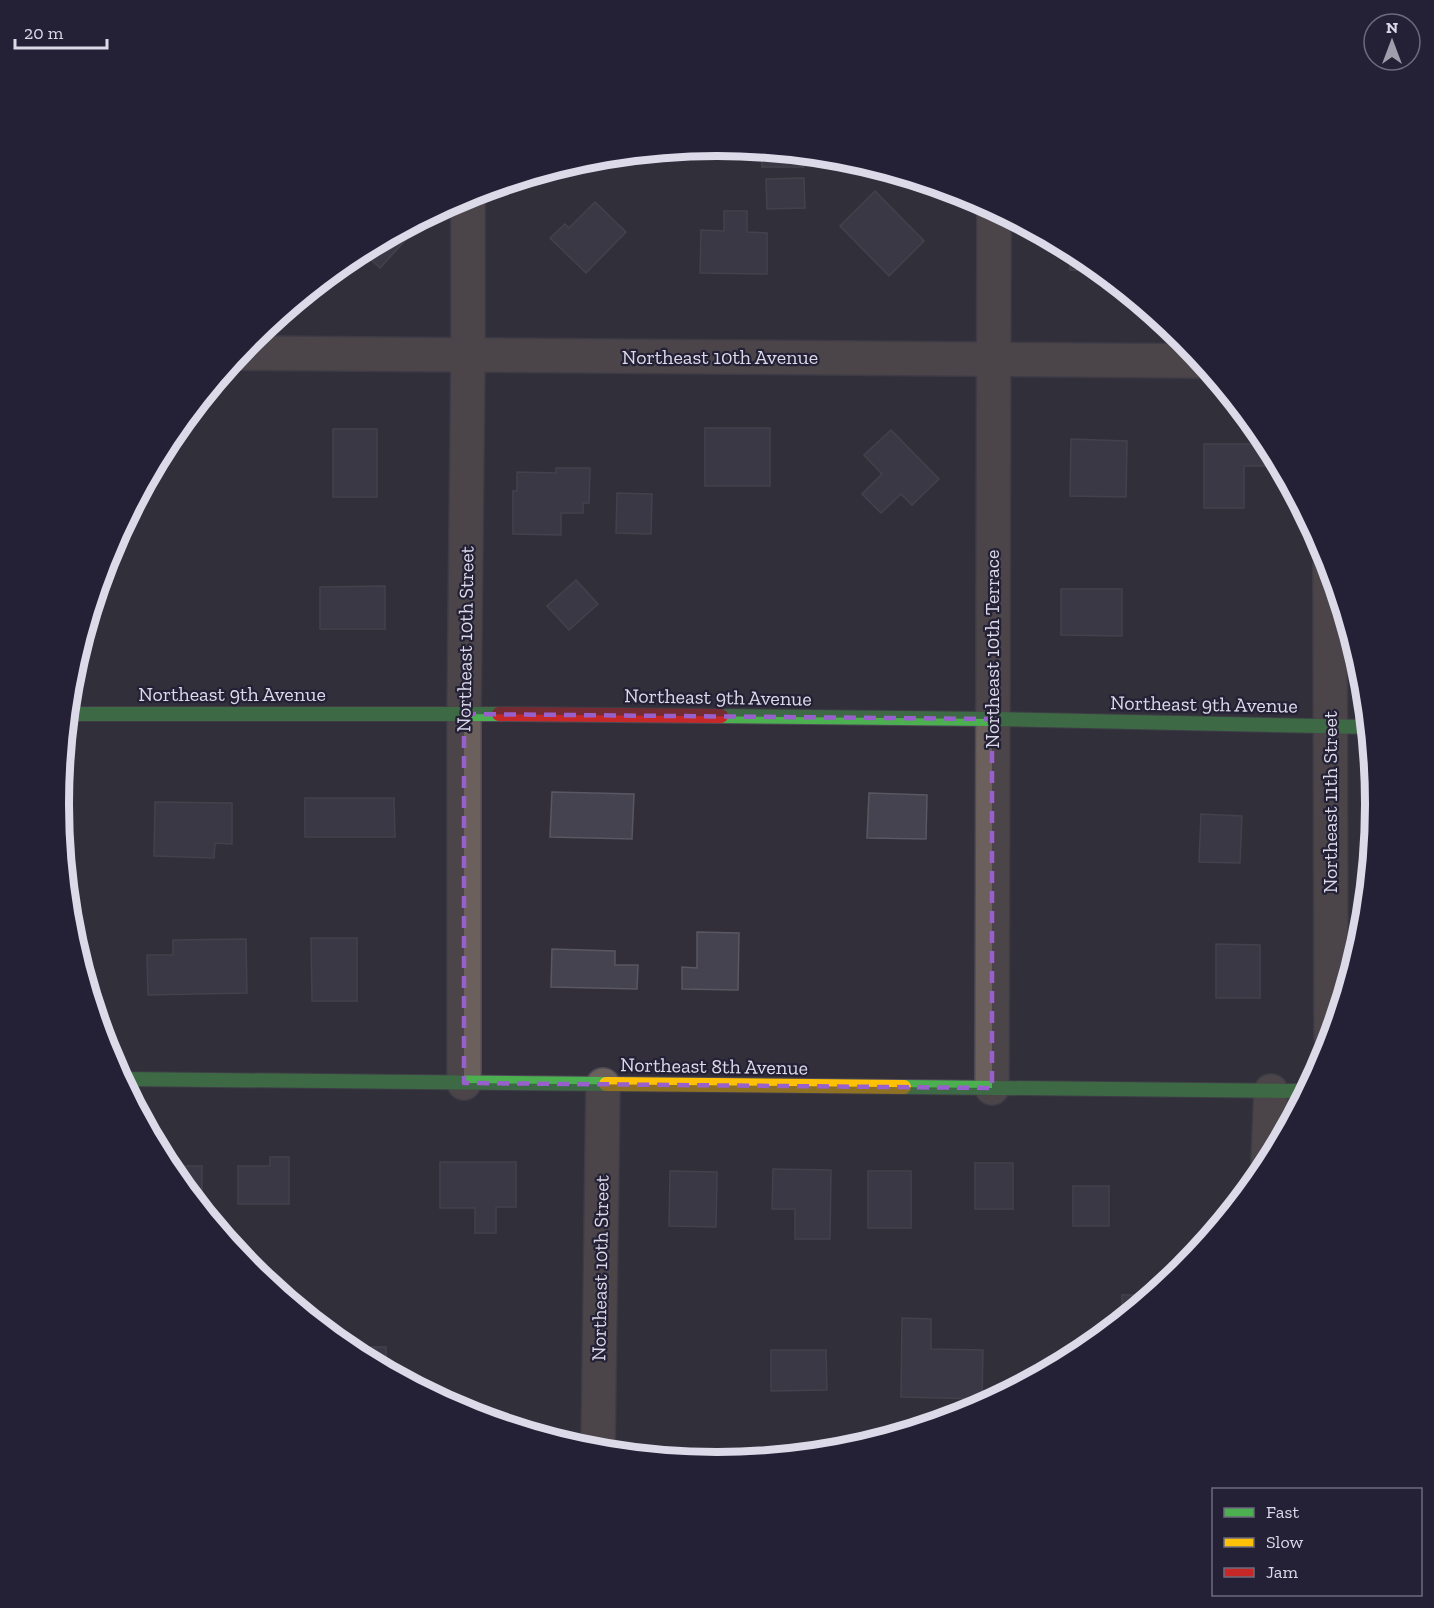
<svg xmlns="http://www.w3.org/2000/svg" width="1434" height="1608" viewBox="0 0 1434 1608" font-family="'Zilla Slab',serif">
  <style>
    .building { fill: #454350; stroke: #595761; stroke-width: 1.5 }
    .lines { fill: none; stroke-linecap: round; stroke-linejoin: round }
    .street-casing { stroke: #4e4b56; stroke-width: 36 }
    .fast-casing { stroke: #4e4b56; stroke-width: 16 }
    .slow-casing { stroke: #4e4b56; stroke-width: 16 }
    .jam-casing { stroke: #4e4b56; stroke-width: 16 }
    .street { stroke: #6c605c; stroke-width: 33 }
    .fast { stroke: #4caf50; stroke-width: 14 }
    .slow { stroke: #ffc107; stroke-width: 14 }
    .jam { stroke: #c62828; stroke-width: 14 }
    .marked { fill: none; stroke: #9860cc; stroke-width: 4.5; stroke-dasharray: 12 8; stroke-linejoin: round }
    .labels { text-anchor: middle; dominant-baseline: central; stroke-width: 4.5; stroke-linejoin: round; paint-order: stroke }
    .street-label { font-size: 20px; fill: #dcdae9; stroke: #242036 }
    .rim { fill: none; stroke: #dcdae9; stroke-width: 8 }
  </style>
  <rect width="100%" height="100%" fill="#322f3b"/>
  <g class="building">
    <polygon points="762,150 804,154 804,167 762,167"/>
    <polygon points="804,178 805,208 767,209 766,179"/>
    <polygon points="875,191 924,241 889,276 840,226"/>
    <polygon points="595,202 626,232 586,273 550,238 565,224 569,228"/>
    <polygon points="724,211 747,211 747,232 767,233 767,274 700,273 701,230 724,231"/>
    <polygon points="403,229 410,235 380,268 368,257 356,270 346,261 351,256"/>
    <polygon points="1070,250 1083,257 1100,271 1070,270"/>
    <rect x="705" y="428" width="65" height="58"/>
    <rect x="333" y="429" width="44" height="68"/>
    <polygon points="891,430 939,479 912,505 901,494 881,513 862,494 882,474 864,455"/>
    <polygon points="1071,439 1127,441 1126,497 1070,496"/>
    <polygon points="1204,444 1267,444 1267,466 1244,466 1244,508 1204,508"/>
    <polygon points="556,468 590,468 589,503 583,503 583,513 561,513 561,535 513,534 513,491 517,491 517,472 556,473"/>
    <polygon points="617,493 652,494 651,534 616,533"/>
    <polygon points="576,580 598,604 569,630 547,606"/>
    <polygon points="385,586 385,629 320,629 320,587"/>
    <polygon points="1061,589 1122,589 1122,636 1061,635"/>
    <polygon points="60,792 63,792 63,849 59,804"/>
    <polygon points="552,792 634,794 632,839 550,837"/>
    <polygon points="869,793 927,795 926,839 867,838"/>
    <polygon points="305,798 394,798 395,837 305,837"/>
    <polygon points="155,802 232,803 232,844 215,843 214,858 154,856"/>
    <polygon points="1201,814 1242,816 1240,863 1199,862"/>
    <polygon points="697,932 739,933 738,990 682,989 682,967 697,968"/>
    <polygon points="311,938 357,938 357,1001 312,1001"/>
    <polygon points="246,939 247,993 148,995 147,955 173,955 173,940"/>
    <polygon points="1216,944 1260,945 1260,998 1216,998"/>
    <polygon points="552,949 615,951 615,965 638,965 637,989 551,987"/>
    <polygon points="270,1157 289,1157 289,1204 238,1204 238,1166 270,1166"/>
    <polygon points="440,1162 516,1162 516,1207 496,1207 496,1233 475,1233 475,1208 440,1208"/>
    <rect x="975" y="1163" width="38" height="46"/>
    <polygon points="167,1166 202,1166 202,1209 169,1170"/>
    <polygon points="773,1169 831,1170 830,1239 795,1239 795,1209 772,1209"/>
    <polygon points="670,1171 717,1172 716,1227 669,1226"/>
    <rect x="868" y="1171" width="43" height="57"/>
    <rect x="1073" y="1186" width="36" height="40"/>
    <polygon points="1122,1295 1151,1295 1122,1320"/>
    <polygon points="902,1318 931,1319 931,1349 983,1350 982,1399 901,1397"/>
    <polygon points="346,1347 386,1347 386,1370 351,1351"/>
    <polygon points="771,1350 826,1350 827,1390 771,1391"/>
  </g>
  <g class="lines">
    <defs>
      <g id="street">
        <polyline points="239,353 1202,361"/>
        <polyline points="1330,566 1331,1037"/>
        <polyline points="464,1083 464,714 468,355 468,195"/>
        <polyline points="992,1088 994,209"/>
        <polyline points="1268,1162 1271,1091"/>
        <polyline points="598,1451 603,1085"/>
      </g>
      <g id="fast">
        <polyline points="67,714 499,714"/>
        <polyline points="721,716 992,719 1368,727"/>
        <polyline points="121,1079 606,1084"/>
        <polyline points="904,1087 1306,1091"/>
      </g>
      <polyline id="slow" points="606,1084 904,1087"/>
      <polyline id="jam" points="499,714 721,716"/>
    </defs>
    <use href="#street" class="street-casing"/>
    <use href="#fast" class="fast-casing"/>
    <use href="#slow" class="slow-casing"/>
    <use href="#jam" class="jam-casing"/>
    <use href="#street" class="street"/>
    <use href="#fast" class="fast"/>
    <use href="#slow" class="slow"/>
    <use href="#jam" class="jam"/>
  </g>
  <path d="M0 0H1434V1608H0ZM464,714L992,719V1088L464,1083Z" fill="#322f3b" fill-opacity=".55" fill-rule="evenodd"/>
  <path class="marked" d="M464,714L992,719V1088L464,1083Z"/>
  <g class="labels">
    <g class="street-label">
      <text x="720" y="357">Northeast 10th Avenue</text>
      <text transform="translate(465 639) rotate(-89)">Northeast 10th Street</text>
      <text transform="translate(992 649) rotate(-90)">Northeast 10th Terrace</text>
      <text x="232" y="694">Northeast 9th Avenue</text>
      <text transform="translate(718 697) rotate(1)">Northeast 9th Avenue</text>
      <text transform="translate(1204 704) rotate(1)">Northeast 9th Avenue</text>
      <text transform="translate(1330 802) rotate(-90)">Northeast 11th Street</text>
      <text transform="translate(714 1066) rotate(1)">Northeast 8th Avenue</text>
      <text transform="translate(600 1268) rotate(-89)">Northeast 10th Street</text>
    </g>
  </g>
  <path d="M0 0H1434V1608H0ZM69 804a648 648 0 1 1 1296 0a648 648 0 1 1-1296 0Z" fill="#242036" fill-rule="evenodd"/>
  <path class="rim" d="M69 804a648 648 0 1 1 1296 0a648 648 0 1 1-1296 0Z"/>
  <rect x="1212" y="1488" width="210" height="108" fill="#242036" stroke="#6e6a7e" stroke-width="1.5"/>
  <rect x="1224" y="1508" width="30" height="9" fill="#4caf50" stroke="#6e6a7e" stroke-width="1.5"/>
  <text x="1266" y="1518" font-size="18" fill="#dcdae9">Fast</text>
  <rect x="1224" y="1538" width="30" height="9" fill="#ffc107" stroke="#6e6a7e" stroke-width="1.5"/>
  <text x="1266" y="1548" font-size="18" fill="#dcdae9">Slow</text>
  <rect x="1224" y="1568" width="30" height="9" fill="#c62828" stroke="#6e6a7e" stroke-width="1.5"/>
  <text x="1266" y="1578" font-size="18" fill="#dcdae9">Jam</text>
  <g transform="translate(1392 42)"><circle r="28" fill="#242036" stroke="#6e6a7e" stroke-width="1.5"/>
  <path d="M0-4.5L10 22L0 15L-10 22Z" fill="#a09eac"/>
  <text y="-9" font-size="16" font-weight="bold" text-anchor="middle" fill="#dcdae9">N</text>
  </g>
  <path d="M15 39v9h92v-9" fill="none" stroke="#dcdae9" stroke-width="3"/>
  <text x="24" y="39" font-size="18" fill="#dcdae9" stroke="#242036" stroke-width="4.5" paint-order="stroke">20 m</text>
</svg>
